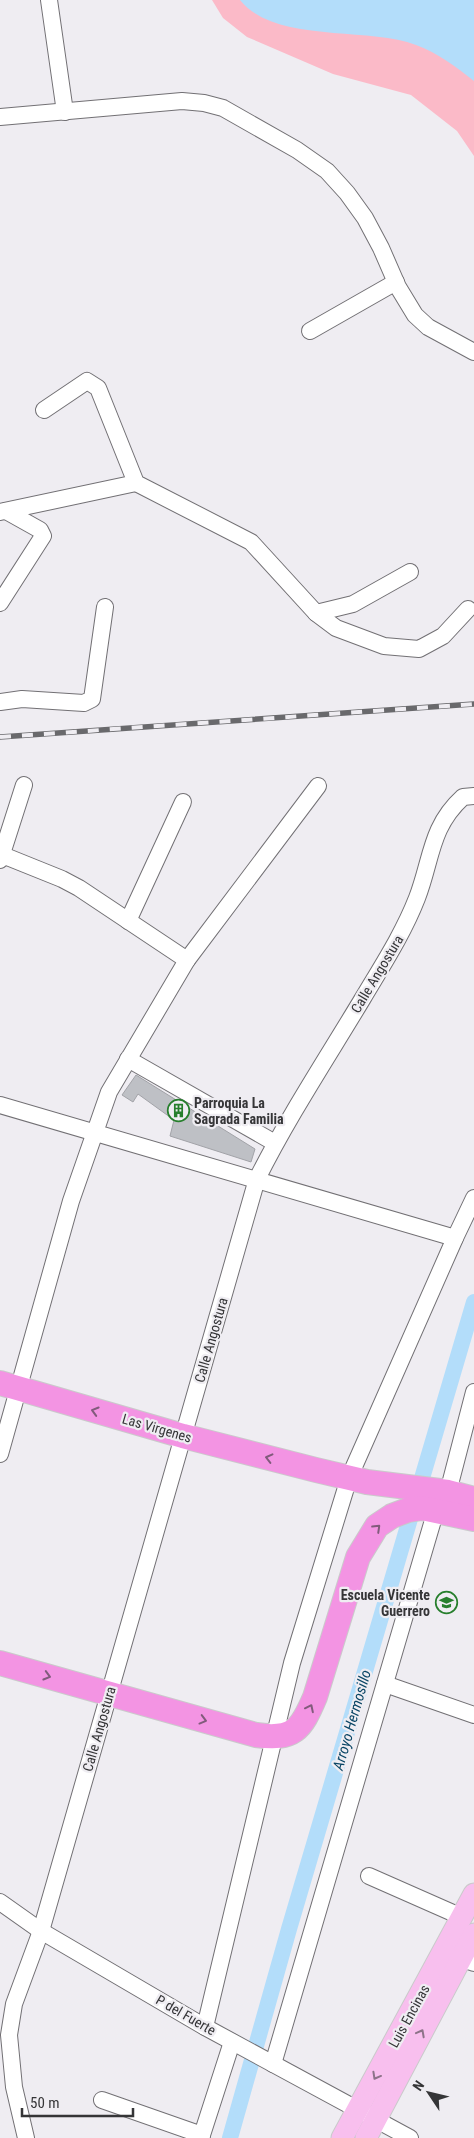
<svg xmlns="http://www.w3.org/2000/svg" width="474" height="2138" viewBox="0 0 474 2138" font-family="'Roboto Condensed',sans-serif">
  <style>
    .green { fill: #fbbac8 }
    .water { fill: #b3ddfa }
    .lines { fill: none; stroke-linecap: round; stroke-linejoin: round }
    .canal { stroke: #b3ddfa; stroke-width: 16 }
    .building { fill: #bec0c5; stroke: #a2a3a8 }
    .minor-casing { stroke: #727074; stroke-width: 18 }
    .major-casing { stroke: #cacacb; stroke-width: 23 }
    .highway-casing { stroke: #cacacb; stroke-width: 26 }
    .minor { stroke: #fff; stroke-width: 16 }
    .major { stroke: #f8bfee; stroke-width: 21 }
    .highway { stroke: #f394e3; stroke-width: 24 }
    .rail-casing { stroke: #69696c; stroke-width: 5.5 }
    .rail { stroke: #efedf2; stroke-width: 4; stroke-dasharray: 11; stroke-linecap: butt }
    .oneway { stroke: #815b7c }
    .oneway2 { stroke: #8d7389 }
    .labels { text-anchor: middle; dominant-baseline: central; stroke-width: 4.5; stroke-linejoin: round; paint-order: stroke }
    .street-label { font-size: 14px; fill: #353537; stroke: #efedf2 }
    .poi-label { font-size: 14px; font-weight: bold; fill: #353537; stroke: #efedf2; text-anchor: start }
    .water-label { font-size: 15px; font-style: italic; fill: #094565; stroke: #efedf2 }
  </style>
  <rect width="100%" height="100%" fill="#efedf2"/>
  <polygon class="green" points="212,0 474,0 474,156 457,131 411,95 333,74 247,37 223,18"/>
  <path class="water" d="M240,0H474V81C456,67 438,53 416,45C365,26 275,44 240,0Z"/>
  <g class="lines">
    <polyline class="canal" points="230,2138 289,1929 474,1302"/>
  </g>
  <polygon class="building" points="136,1075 255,1149 251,1162 170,1136 174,1120 138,1094 133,1102 122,1095"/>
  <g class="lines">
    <defs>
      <g id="minor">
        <polyline points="49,0 65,112"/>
        <polyline points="0,117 182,101 204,103 223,108 297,150 327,171 347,193 365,218 381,248 398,287 415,315 428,327 474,352"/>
        <polyline points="310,331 396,282"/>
        <polyline points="44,410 87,381 98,388 136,483 251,542 316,613 336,628 384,646 419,649 443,636 468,609"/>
        <polyline points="0,512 136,483"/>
        <polyline points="0,603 43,536 40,530 6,511"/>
        <polyline points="316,613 353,604 410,572"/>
        <polyline points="0,702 22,699 84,703 92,699 105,607"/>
        <polyline points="0,854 62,879 79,888 187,960"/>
        <polyline points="0,860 24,785"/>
        <polyline points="128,921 183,802"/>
        <polyline points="128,1059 275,1143"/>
        <polyline points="0,1105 455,1238"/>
        <polyline points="0,1454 71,1201 109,1092 187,960 318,786"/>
        <polyline points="448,1492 474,1392"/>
        <polyline points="385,1684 474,1715"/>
        <polyline points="369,1876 462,1917"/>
        <polyline points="0,1902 41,1931 205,2027 410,2138"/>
        <polyline points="450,1955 474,1963"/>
        <polyline points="205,2027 292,1663 349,1478 455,1238 474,1198"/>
        <polyline points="273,2064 436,1510"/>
        <polyline points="102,2100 202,2135"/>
        <path d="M26,2138L14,2087L9,2035L14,2004L41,1931L257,1179C288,1117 327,1058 363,998C382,966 403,934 417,898C432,859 430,827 463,797L474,796"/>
        <polyline points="201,2138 232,2042"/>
      </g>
      <g id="major">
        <polyline points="342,2138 474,1894"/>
        <polyline points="366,2138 474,1934"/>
      </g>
      <g id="highway">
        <polyline points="0,1383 183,1436 316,1470 367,1482 448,1492 474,1499"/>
        <path d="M0,1663L256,1735C294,1740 301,1730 315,1697L358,1557L377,1526L392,1516L408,1510L422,1508L474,1519"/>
      </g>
    </defs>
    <use href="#minor" class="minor-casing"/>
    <use href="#major" class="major-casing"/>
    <use href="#highway" class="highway-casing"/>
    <use href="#minor" class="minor"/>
    <use href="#major" class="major"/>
    <use href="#highway" class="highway"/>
    <defs>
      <polyline id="rail" points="0,737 474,704"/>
    </defs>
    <use href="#rail" class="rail-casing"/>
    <use href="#rail" class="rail"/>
  </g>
  <defs><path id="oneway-chevron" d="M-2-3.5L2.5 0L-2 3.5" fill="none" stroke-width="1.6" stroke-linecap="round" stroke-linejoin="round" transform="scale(1.25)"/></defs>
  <g class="oneway">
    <use href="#oneway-chevron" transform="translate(95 1411) rotate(-164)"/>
    <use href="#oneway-chevron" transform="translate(269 1458) rotate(-166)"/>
    <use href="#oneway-chevron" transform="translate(377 1528) rotate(-44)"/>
    <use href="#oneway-chevron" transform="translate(47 1676) rotate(16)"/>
    <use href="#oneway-chevron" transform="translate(310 1708) rotate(-64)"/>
    <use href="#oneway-chevron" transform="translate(203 1720) rotate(15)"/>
  </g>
  <g class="oneway2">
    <use href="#oneway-chevron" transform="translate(421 2033) rotate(-62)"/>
    <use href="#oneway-chevron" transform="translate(376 2076) rotate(119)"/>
  </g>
  <defs>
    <symbol id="building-ring" viewBox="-11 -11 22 22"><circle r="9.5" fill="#efedf2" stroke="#277f2d" stroke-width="1.5"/><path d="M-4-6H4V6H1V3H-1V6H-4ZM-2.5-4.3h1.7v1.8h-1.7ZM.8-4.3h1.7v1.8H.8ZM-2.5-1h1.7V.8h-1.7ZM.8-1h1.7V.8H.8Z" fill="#277f2d"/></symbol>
    <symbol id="school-ring" viewBox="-11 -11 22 22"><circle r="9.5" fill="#efedf2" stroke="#277f2d" stroke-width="1.5"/><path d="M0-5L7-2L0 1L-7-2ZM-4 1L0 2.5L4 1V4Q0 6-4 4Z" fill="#277f2d"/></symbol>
  </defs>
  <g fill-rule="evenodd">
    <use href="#building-ring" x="166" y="1098" width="25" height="25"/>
    <use href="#school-ring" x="434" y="1590" width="25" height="25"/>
  </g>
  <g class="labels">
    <g class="street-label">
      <text transform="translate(377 974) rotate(-59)">Calle Angostura</text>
      <text transform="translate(211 1340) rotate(-74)">Calle Angostura</text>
      <text transform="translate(157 1428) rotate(16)">Las Virgenes</text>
      <text transform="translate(99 1729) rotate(-74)">Calle Angostura</text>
      <text transform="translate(186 2015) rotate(30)">P del Fuerte</text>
      <text transform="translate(409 2016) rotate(-61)">Luis Encinas</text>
    </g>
    <g class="poi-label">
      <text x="194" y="1103">Parroquia La<tspan x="194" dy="16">Sagrada Familia</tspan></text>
      <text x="430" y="1595" text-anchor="end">Escuela Vicente<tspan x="430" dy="16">Guerrero</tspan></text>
    </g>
    <g class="water-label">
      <text transform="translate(352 1720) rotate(-74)">Arroyo Hermosillo</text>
    </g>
  </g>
  <g transform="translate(429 2093) rotate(305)" stroke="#efedf2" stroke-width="4" paint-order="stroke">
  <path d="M0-4L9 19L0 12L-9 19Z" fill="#353537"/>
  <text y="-8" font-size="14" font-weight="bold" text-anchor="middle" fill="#353537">N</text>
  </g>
  <path d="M22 2108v8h111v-8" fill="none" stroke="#353537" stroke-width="2.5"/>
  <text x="30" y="2108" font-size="15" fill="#353537" stroke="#efedf2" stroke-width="4" paint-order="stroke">50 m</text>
</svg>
